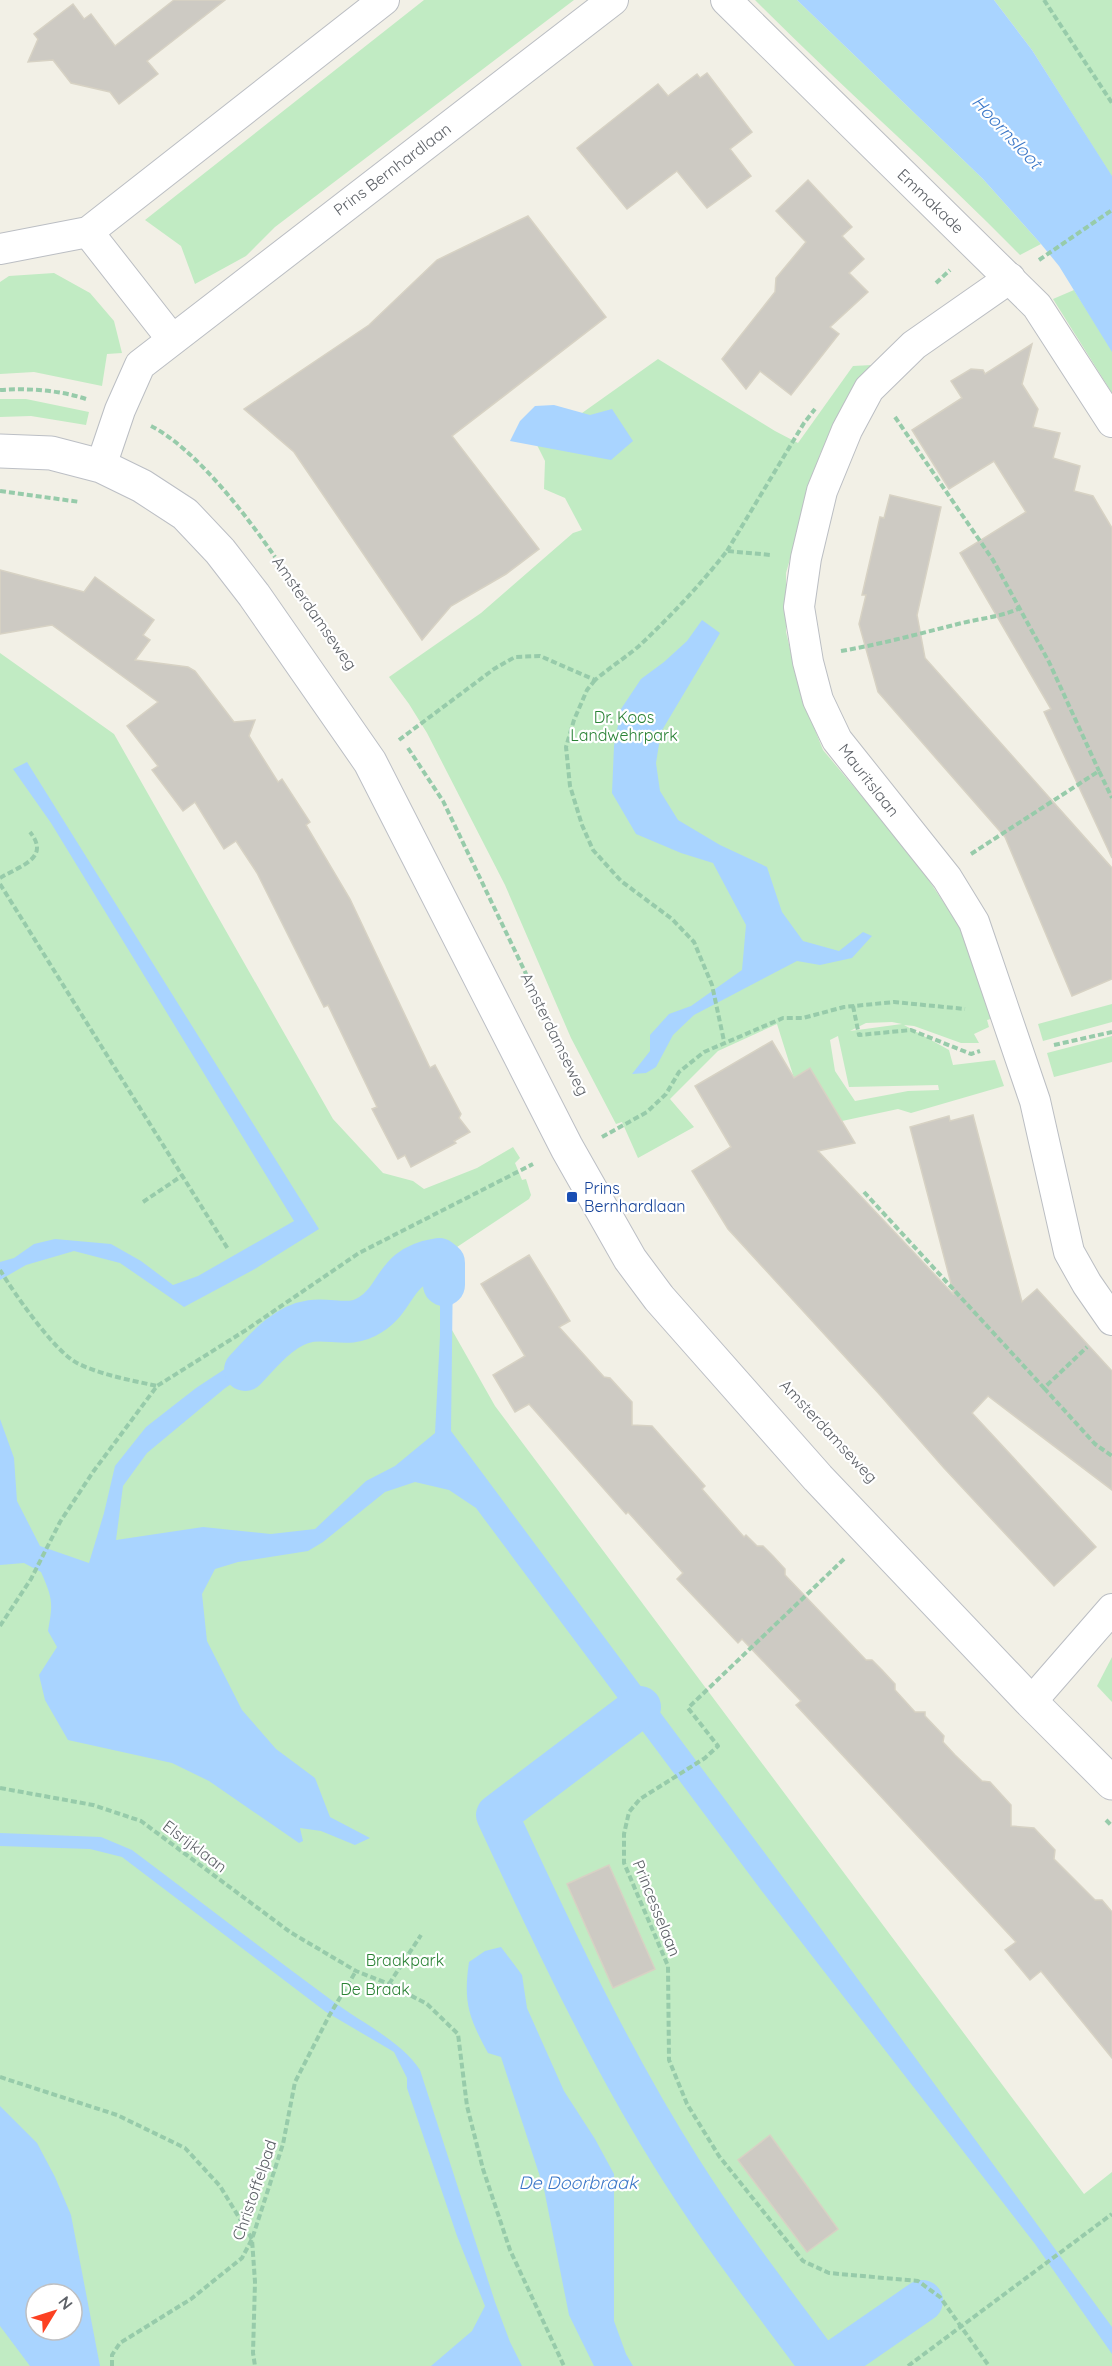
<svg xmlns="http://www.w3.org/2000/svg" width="1112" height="2366" viewBox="0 0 1112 2366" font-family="Quicksand,sans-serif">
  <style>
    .green { fill: #c1ebc3; fill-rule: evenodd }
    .water { fill: #a9d4ff; fill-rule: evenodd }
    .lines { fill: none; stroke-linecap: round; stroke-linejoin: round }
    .canal { stroke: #a9d4ff; stroke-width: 42 }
    .building { fill: #cdcac3; stroke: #d7d2c4; stroke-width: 1.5 }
    .street-casing { stroke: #bbbec3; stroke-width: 32 }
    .secondary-casing { stroke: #bcbfc5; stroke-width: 35 }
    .path { stroke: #97cbaa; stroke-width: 4; stroke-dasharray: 6 3; stroke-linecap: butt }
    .street { stroke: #fff; stroke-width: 30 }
    .secondary { stroke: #fff; stroke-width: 33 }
    .transit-dot { fill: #1a4fb4; stroke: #fff; stroke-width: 2 }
    .labels { text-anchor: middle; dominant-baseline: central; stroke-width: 4.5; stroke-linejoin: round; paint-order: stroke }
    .street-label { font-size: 16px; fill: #5e6268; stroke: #fff }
    .park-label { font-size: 16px; fill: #2a8235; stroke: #fff }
    .transit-label { font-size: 16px; fill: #164399; stroke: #fff; text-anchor: start }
    .water-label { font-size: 18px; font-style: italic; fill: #3b77c7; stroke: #fff }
  </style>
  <rect width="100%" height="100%" fill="#f2f0e6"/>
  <g class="green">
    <polygon points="424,0 574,0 275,227 246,256 195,284 181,246 145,220"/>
    <path d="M755,0H797L983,179L1041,244L1020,255C934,167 841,87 755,0Z"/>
    <polygon points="994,0 1112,0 1112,177 1032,50"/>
    <polygon points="54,273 90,293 114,321 122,353 107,354 102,386 34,372 0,374 0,282 9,276"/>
    <polygon points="1074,290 1112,350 1112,393 1053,299"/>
    <path d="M658,359L775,431L798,443L853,366L872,365L820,454L786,573V632L801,695L823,750L916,861L960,927L994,1018L987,1020L989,1027L974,1034L979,1043H961L914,1026L904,1025L949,1050L953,1065L995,1060L1004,1086L911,1113L898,1109L842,1121L810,1069L794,1078L777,1024L718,1051L670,1099L694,1127L638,1158L622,1122L616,1124L571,1038L505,885L427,733L409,704L389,677L481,613L573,533L582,530L565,498L544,489L545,461L537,445ZM892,1022L902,1024L850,1031L866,1023ZM838,1036L849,1087L938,1085L939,1090L908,1091L855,1101L835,1071L830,1040Z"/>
    <polygon points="0,399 26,399 89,412 86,425 31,416 0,417"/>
    <path d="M0,653L114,734L333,1119L383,1173L413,1181L424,1189L477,1168L513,1147L520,1158L515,1163L522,1180L526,1179L531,1195L529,1199L454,1249L448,1323L495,1406L1084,2194L1112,2172V2366H0ZM36,2294H72V2330H36Z"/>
    <polygon points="1112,1004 1112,1022 1043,1041 1038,1024"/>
    <polygon points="1112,1036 1112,1062 1054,1077 1047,1053"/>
    <polygon points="1112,1657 1112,1702 1097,1686"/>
  </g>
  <g class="water">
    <polygon points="797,0 994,0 1032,50 1112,176 1112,352 1059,266 1041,244 983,179"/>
    <polygon points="554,405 590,415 612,409 633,441 611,460 510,441 520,421 535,406"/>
    <polygon points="702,620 720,633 661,732 656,763 660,791 678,820 720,845 767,867 782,912 803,941 839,951 863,932 872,936 852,958 820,965 797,961 694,1015 673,1035 656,1067 646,1073 632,1074 650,1051 650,1035 669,1014 691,1006 742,970 746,925 713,863 681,853 636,834 612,793 614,746 621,709 641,679 664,662 687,641"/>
    <polygon points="27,762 319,1229 253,1270 184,1307 120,1263 74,1251 26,1265 0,1280 0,1262 14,1258 34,1244 55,1239 111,1244 141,1261 173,1285 198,1276 294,1221 51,823 13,769"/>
    <path d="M444,1253L453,1265L451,1431L819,1926L1112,2327V2354L1035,2244L761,1890L476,1508L449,1490L415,1482L385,1492L323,1542L308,1551L238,1562L215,1569L202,1594L207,1641L242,1710L276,1749L315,1778L330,1817L370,1838L355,1845L321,1831L300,1828L303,1841L299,1843L209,1781L172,1763L68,1740L45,1700L39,1675L57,1647L48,1631C53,1603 53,1599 41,1572L24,1563L0,1565V1419L14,1458L17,1501L40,1546L89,1563L104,1513L115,1466L146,1427L196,1388L266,1342L316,1316L355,1312L429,1255ZM437,1270L440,1282V1336L435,1433L395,1466L366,1481L315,1529L271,1534L203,1527L116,1540L123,1486L147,1453L224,1389L280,1349L319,1333L355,1332L378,1318L413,1280Z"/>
    <path d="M0,1833L101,1837L132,1850C200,1901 266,1952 334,2002C362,2023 401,2041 420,2070L495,2302L510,2342L522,2366H431L472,2331L485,2306L457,2236L407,2088V2078L394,2052L326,2012L122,1857L90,1849L0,1846Z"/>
    <path d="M501,1947L522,1975L527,2008L564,2091L595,2139L614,2174V2321L626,2354L633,2366H594L569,2315L544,2189L501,2057L488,2053C469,2018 463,2003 469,1962L485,1951Z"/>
    <path d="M0,2106L37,2143L55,2177L71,2215L100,2366H30L0,2326ZM36,2294H72V2330H36Z"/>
  </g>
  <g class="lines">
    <g class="canal">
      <path d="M245,1370C263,1351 283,1325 311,1321C332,1318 350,1328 370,1315C400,1296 392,1266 439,1259L444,1263V1285"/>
      <path d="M640,1707L497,1815C553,1936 610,2058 681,2170C724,2238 773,2301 821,2366"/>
      <polyline points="828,2366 922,2301"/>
    </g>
  </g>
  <g class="building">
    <polygon points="174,0 225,0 147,61 158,74 119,104 110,92 71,83 53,60 28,62 38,39 34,34 73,4 84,19 91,14 115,46"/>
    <polygon points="707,73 752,132 730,149 751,176 707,208 677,171 627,209 577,148 658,84 668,96 697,74 700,78"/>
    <polygon points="808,180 852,227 842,236 864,259 849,273 868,292 830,327 839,334 791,395 760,371 746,389 722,359 775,292 776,278 806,242 776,211"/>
    <polygon points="528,216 606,317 452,436 539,549 506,574 451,606 422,640 294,452 244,409 369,325 437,260"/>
    <polygon points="1032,344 1022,384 1038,409 1033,427 1060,433 1053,458 1080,466 1074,491 1093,496 1112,528 1112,858 1044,712 1051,709 960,553 1026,512 994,461 949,489 912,430 962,398 951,381 971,369 983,370 985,374"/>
    <polygon points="890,495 941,507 917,615 925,658 1112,868 1112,979 1072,996 1005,837 878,692 859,624 866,595 862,595 880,517 884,518"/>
    <polygon points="0,570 84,592 95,577 154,620 143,635 150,640 135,660 188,667 195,671 234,722 255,720 249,736 278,782 282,779 310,822 306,825 350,899 430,1068 435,1065 461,1114 459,1118 470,1132 454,1141 456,1143 411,1167 405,1155 398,1159 372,1109 377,1107 328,1005 324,1007 257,873 236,841 224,849 195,802 183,811 152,770 158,766 127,726 158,702 52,625 0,634"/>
    <polygon points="772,1041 794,1078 810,1068 855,1143 818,1151 954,1295 910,1127 949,1116 950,1121 973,1115 1022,1302 1037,1289 1112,1371 1112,1490 988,1396 972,1413 1096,1547 1054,1586 944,1468 880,1395 728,1229 692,1171 731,1147 695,1086"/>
    <polygon points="529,1255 570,1321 559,1327 604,1377 610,1378 632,1402 632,1425 652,1426 705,1486 702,1489 744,1537 746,1535 757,1546 763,1546 773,1556 785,1569 785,1575 866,1660 872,1660 882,1670 895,1684 895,1690 915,1712 925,1712 925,1716 944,1736 943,1742 955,1755 982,1781 990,1782 1011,1805 1011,1826 1034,1828 1055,1850 1054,1859 1095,1900 1102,1900 1112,1912 1112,2058 1041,1971 1030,1980 1005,1950 1016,1942 796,1705 801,1701 742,1639 738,1643 677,1579 683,1573 628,1512 626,1514 529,1404 515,1412 493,1375 525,1356 481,1284"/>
    <polygon points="609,1865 655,1969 613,1988 567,1884"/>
    <polygon points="770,2135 838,2229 807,2252 738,2160"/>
  </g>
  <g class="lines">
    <defs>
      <g id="street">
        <polyline points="726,0 1037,306 1112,422"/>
        <polyline points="88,232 171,338"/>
        <polyline points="0,249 88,232 384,0"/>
        <polyline points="1010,278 914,345 869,389 847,430 822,491 806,558 799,607 808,662 818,700 837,740 947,878 974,922 1035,1101 1069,1252 1087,1284 1112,1320"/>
        <polyline points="101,466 120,410 140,365 613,0"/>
        <polyline points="1031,1702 1112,1609"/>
      </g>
      <polyline id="secondary" points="0,451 51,453 101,466 142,486 185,514 220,551 254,595 370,762 567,1148 630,1259 659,1298 818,1478 1031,1702 1112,1783"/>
    </defs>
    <use href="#street" class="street-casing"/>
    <use href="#secondary" class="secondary-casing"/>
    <g class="path">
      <polyline points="1044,0 1112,103"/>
      <polyline points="1039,260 1112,210"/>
      <polyline points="936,283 950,270"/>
      <path d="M0,390C28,388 59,390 86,399"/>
      <polyline points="895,417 993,560 1049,662 1099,771"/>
      <path d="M151,426C196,449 246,515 275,557"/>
      <polyline points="0,491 80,502"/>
      <polyline points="727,551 804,423 815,409"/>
      <path d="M841,651C882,644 922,633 962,623C983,618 1001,617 1020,608"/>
      <polyline points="595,680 587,690 574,720 566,747 570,786 582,825 593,850 621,881 672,919 694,942 712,985 724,1041"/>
      <path d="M399,740L494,669L515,657L540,656L595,680C609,668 625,658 639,646C671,616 700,585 727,551L771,555"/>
      <polyline points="408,748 443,801 564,1053"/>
      <polyline points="971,854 1099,771 1112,798"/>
      <path d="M0,878C20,866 51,858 30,832"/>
      <polyline points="0,884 228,1249"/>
      <polyline points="853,1006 859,1035 911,1030 971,1054 980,1051"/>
      <polyline points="1054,1045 1112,1032"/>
      <polyline points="602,1137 647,1112 666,1094 679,1072 704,1052 783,1018 803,1018 844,1007 894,1002 965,1009"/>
      <polyline points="864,1192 1044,1388 1087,1347"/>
      <polyline points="143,1202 183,1175"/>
      <path d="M0,1270C14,1293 54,1351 77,1363C101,1375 130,1380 157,1386"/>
      <polyline points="1044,1388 1095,1444 1112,1456"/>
      <polyline points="844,1559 688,1708 718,1746 705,1758 640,1799 629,1812 624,1834 624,1863 668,1966 669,2060 687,2104 719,2156 803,2261 829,2273 918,2281 940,2297 989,2366"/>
      <polyline points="0,1626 31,1579 60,1522 93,1472 157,1386 246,1330 359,1253 533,1164"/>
      <polyline points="0,1788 93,1805 141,1821 290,1932 356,1971 389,1984 427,2004 458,2034 467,2106 483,2169 510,2250 564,2366"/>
      <polyline points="1106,1820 1112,1826"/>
      <polyline points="389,1984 421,1935"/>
      <polyline points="0,2077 117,2115 185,2148 220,2186 252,2239 255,2282 253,2353 255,2366"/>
      <polyline points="112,2366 112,2355 120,2343 191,2299 242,2258 252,2239 283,2144 295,2082 329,2016 356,1971"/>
      <polyline points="908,2366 1112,2214"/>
    </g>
    <use href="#street" class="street"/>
    <use href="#secondary" class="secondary"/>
  </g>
  <rect class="transit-dot" x="566" y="1191" width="12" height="12" rx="3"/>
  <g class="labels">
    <g class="street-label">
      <text transform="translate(392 169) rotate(-37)">Prins Bernhardlaan</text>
      <text transform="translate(931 201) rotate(44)">Emmakade</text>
      <text transform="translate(315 613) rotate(55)">Amsterdamseweg</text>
      <text transform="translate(869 780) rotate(52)">Mauritslaan</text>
      <text transform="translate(555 1034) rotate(64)">Amsterdamseweg</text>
      <text transform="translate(829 1431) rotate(47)">Amsterdamseweg</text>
      <text transform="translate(195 1846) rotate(37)">Elsrijklaan</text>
      <text transform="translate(657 1908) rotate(68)">Princesselaan</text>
      <text transform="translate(254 2190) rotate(-71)">Christoffelpad</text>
    </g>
    <g class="park-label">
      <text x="624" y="717">Dr. Koos<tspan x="624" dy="18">Landwehrpark</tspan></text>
      <text x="405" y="1960">Braakpark</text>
      <text x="375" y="1989">De Braak</text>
    </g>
    <g class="transit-label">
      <text x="584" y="1188">Prins<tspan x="584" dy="18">Bernhardlaan</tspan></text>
    </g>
    <g class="water-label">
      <text transform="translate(1007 132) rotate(47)">Hoornsloot</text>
      <text x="578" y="2182">De Doorbraak</text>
    </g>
  </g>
  <g transform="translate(54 2312) rotate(52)"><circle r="28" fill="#ffffff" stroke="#bfc0c3" stroke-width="1.5"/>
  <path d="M0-4.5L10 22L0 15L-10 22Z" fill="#fc4122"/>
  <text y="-9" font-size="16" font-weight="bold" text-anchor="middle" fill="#5e6268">N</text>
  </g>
</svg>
